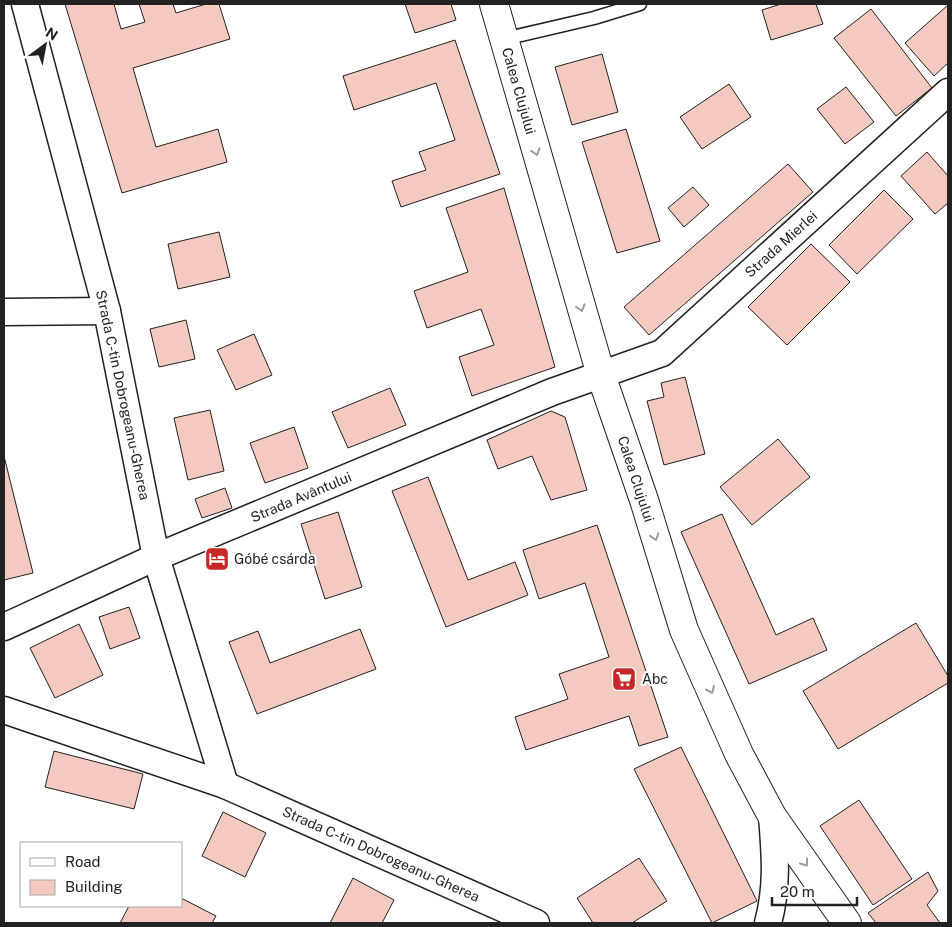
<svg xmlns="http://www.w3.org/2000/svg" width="952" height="927" viewBox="0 0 952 927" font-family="'Public Sans',sans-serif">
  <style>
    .building { fill: #f3c9c0; stroke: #222 }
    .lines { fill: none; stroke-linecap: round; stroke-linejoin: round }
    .lane-casing { stroke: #222; stroke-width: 15 }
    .street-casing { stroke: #222; stroke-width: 29 }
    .primary-casing { stroke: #222; stroke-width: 30 }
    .lane { stroke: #fff; stroke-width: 12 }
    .street { stroke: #fff; stroke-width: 26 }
    .primary { stroke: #fff; stroke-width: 28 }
    .oneway { stroke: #9c9c9c }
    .labels { text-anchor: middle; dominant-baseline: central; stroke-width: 4; stroke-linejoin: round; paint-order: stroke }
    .street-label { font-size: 14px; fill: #222; stroke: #fff }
    .poi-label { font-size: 14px; fill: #222; stroke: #fff; text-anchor: start }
  </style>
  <rect width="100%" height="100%" fill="#fff"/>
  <g class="building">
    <polygon points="65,4 114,4 121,29 145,22 139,4 173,4 176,13 206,4 219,4 230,39 133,68 156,147 218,129 227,162 122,193"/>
    <polygon points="405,4 451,4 456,20 415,33"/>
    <polygon points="781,4 816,4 823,24 771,40 762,10"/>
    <polygon points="948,5 948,63 934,76 905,43"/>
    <polygon points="871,9 932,88 896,116 834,38"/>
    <polygon points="455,40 500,174 401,207 392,181 426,170 419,152 455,140 436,83 354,110 343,76"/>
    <polygon points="602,54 618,112 572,125 555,67"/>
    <polygon points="729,84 751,117 702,149 680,117"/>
    <polygon points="846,87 874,122 845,144 817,109"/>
    <polygon points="626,129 660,241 617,253 582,142"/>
    <polygon points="927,152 948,176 948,203 935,214 901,176"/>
    <polygon points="788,164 813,192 649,335 624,307"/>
    <polygon points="693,187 709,205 684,227 668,208"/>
    <polygon points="504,188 555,367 472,396 459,357 494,345 481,309 427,328 414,291 468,272 446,208"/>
    <polygon points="884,190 913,219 857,274 829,245"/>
    <polygon points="219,232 230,277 178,289 168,244"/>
    <polygon points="811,244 850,282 787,345 748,307"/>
    <polygon points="186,320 195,359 159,367 150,329"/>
    <polygon points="254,334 272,375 236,390 217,350"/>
    <polygon points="685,377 705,454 664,465 647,401 664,397 661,383"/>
    <polygon points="390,388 406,425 348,448 332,412"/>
    <polygon points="210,410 224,471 188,480 174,418"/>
    <polygon points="551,411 565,417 587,490 551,500 532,456 498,469 487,440"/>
    <polygon points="294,427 308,468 265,483 250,443"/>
    <polygon points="778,439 810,477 752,525 720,487"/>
    <polygon points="4,456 33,573 4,580"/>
    <polygon points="428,477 468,580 515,562 528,595 446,627 392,491"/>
    <polygon points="225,488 232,508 202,518 195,499"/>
    <polygon points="338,512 362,587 325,599 301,524"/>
    <polygon points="722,514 776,635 813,618 827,650 749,684 681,532"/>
    <polygon points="597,525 668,737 639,746 629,716 526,750 515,717 568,699 559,674 609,657 585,583 539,599 523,550"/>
    <polygon points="129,607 140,638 110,649 99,617"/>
    <polygon points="916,623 948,676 948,683 838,749 803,691"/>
    <polygon points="79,624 103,675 55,698 30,648"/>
    <polygon points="360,629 376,669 257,714 229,642 258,631 270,663"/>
    <polygon points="681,747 757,901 712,923 634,769"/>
    <polygon points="54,751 143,774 134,809 45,787"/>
    <polygon points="859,800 912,879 873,905 820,826"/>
    <polygon points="223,812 266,833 245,877 202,856"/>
    <polygon points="639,858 667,901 632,923 593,923 577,898"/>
    <polygon points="928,872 938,891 927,905 940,923 876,923 868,913"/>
    <polygon points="353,878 394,900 382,923 330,923"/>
    <polygon points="181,898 216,916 212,923 120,923 129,906 181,906"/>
  </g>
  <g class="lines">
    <defs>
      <polyline id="lane" points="504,39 594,18 640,4"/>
      <g id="street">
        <polyline points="25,4 107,311 156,557 225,785"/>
        <polyline points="4,312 107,311"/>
        <polyline points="4,627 156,557 552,392 662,353 948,92"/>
        <polyline points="4,710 225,785 536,923"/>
        <path d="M768,923C778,886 775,854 772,816"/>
      </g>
      <polyline id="primary" points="494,4 601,375 644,500 684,630 739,754 772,816 847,923"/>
    </defs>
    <use href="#lane" class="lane-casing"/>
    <use href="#street" class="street-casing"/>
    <use href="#primary" class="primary-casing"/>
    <use href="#lane" class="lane"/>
    <use href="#street" class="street"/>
    <use href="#primary" class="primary"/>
  </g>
  <defs><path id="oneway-chevron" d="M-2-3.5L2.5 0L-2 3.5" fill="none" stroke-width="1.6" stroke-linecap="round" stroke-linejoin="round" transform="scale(1.25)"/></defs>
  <g class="oneway">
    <use href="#oneway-chevron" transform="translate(536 152) rotate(74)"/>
    <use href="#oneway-chevron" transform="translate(581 308) rotate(74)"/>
    <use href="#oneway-chevron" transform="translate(655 537) rotate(73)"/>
    <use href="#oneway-chevron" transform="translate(711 690) rotate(66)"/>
    <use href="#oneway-chevron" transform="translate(805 863) rotate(55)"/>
  </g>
  <defs>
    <symbol id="hotel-square" viewBox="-11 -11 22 22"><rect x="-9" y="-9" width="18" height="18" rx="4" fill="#c62828" stroke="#fff"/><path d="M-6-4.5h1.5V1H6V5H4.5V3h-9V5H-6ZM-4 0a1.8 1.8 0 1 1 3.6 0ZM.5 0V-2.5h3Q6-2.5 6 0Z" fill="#fff"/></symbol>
    <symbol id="supermarket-square" viewBox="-11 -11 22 22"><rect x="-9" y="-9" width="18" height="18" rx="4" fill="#c62828" stroke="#fff"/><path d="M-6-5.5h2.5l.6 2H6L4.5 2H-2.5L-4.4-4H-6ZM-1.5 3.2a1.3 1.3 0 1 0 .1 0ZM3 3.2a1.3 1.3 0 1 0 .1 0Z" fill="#fff"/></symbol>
  </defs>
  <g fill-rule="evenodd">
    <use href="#hotel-square" x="203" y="545" width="28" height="28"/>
    <use href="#supermarket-square" x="610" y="665" width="28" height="28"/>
  </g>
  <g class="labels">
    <g class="street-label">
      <text transform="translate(519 91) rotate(74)">Calea Clujului</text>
      <text transform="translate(781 244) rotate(-42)">Strada Mierlei</text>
      <text transform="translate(123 395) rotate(78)">Strada C-tin Dobrogeanu-Gherea</text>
      <text transform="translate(636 479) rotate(72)">Calea Clujului</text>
      <text transform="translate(301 497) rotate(-23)">Strada Avântului</text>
      <text transform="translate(381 854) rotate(24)">Strada C-tin Dobrogeanu-Gherea</text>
    </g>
    <g class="poi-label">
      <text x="234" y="559">Góbé csárda</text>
      <text x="642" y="679">Abc</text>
    </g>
  </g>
  <rect width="952" height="927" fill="none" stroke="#222222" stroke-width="10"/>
  <rect x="20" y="842" width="162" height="65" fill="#ffffff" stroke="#a7a7a7"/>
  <rect x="30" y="858" width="25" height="8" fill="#ffffff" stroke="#a7a7a7"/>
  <text x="65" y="867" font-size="15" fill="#222222">Road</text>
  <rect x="30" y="880" width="25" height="15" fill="#f3c9c0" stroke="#a7a7a7"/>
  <text x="65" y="892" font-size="15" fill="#222222">Building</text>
  <g transform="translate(45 45) rotate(32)" stroke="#ffffff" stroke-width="4" paint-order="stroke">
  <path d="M0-4L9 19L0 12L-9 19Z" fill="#222222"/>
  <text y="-8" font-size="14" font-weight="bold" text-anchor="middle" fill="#222222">N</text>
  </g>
  <path d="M772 897v8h85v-8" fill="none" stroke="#222222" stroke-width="2.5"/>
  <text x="780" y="897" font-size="15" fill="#222222" stroke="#ffffff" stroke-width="4" paint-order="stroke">20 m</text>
</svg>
